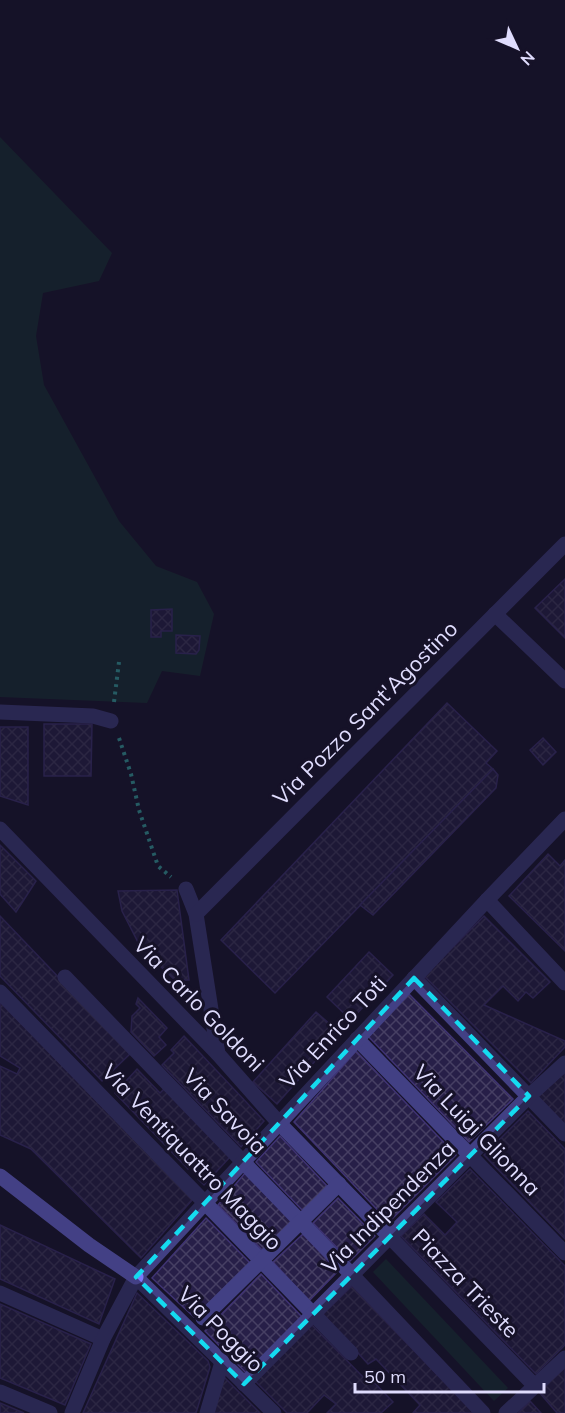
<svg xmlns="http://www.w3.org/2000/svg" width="565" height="1413" viewBox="0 0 565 1413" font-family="Mulish,sans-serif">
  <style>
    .green { fill: #153231 }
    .building { fill: url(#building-cross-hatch); stroke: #3f3373; stroke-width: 1.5 }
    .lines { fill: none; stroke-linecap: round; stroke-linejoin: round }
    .path { stroke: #38b4ac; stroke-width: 4; stroke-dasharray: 3 4.5; stroke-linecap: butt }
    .street { stroke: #424084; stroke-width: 15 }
    .secondary { stroke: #7b79f7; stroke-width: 15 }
    .marked { fill: none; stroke: #14dbf0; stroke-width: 4.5; stroke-dasharray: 12 8; stroke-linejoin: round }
    .labels { text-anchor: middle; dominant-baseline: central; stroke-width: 6; stroke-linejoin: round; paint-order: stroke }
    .street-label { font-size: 22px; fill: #dfdcfd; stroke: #161228 }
  </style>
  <defs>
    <pattern id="building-cross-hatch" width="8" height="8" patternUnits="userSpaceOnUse" patternTransform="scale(1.5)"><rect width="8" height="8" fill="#271f48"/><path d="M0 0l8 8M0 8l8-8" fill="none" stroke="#463f63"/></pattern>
  </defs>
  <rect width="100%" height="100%" fill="#161228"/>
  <g class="green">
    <polygon points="0,137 112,253 99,281 43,293 36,336 44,385 119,521 156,566 197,582 214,614 200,676 162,671 147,703 0,697"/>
    <polygon points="386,1259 508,1388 494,1401 373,1272"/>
  </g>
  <g class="building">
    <polygon points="565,579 565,638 535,608"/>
    <polygon points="172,609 172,631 161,631 161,637 151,637 151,610"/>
    <polygon points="176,635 200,636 199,650 196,654 176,653"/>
    <polygon points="447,703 497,751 486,763 493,769 275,993 221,940"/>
    <polygon points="44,724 92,724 91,776 44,776"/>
    <polygon points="0,727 28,727 28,805 0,796"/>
    <polygon points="543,738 556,752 543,765 530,750"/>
    <polygon points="493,769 498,775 496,788 373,915 360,905"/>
    <polygon points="0,845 36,881 16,912 0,894"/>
    <polygon points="548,854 560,866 565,860 565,951 509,896"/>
    <polygon points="177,890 189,980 175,980 141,948 122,911 118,891"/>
    <polygon points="0,916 131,1053 102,1081 0,976"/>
    <polygon points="484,916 550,982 533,998 526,992 518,1001 503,986 484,1005 565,1041 565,1047 531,1083 424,976"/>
    <polygon points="369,952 393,975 351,1020 327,997"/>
    <polygon points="409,994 513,1099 469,1142 368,1036"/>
    <polygon points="138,998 167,1028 159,1037 166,1045 154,1056 131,1032 132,1016 140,1008 136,1004"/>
    <polygon points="0,1002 193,1199 141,1258 31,1149 0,1135 0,1066 17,1074 20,1068 0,1056"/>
    <polygon points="316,1012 340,1033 277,1104 253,1082"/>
    <polygon points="184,1036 264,1121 241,1147 162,1065 174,1053 171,1050"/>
    <polygon points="356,1051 456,1155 389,1222 294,1122"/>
    <polygon points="137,1069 160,1093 164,1089 230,1157 204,1185 198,1179 210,1166 201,1157 188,1169 115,1093"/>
    <polygon points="565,1072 565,1125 537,1097"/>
    <polygon points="528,1111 565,1149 565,1239 484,1155"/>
    <polygon points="280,1136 328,1187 304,1212 256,1162"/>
    <polygon points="470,1169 565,1266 565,1345 536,1374 401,1236 424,1214 445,1235 457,1222 436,1202"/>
    <polygon points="245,1173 292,1222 263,1251 218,1205"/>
    <polygon points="338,1198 375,1236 350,1261 313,1223"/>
    <polygon points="206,1218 251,1264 194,1317 152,1278"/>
    <polygon points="0,1225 115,1279 99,1324 0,1279"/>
    <polygon points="303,1234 338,1271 309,1301 273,1262"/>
    <polygon points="261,1274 302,1317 247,1374 205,1331"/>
    <polygon points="352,1286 474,1413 413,1413 420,1405 376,1359 368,1364 323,1314"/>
    <polygon points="137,1293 208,1361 210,1367 196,1413 83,1413"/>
    <polygon points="0,1304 91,1344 65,1405 0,1378"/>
    <polygon points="312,1325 365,1379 368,1376 393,1402 381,1413 327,1413 336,1404 324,1395 307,1413 287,1413 255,1381"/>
    <polygon points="565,1367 565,1413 557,1413 539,1392"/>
    <polygon points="224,1377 260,1413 213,1413"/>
    <polygon points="530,1401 541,1413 518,1413"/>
    <polygon points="0,1403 24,1413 0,1413"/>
  </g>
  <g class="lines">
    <g class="path">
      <polyline points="114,702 119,662"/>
      <polyline points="119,738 131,774 139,810 158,866 171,877"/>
    </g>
    <g class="street">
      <polyline points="495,614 565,681"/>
      <polyline points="0,712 93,716 111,721"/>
      <polyline points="0,829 218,1054 279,1123 535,1386"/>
      <polyline points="186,889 196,914 218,1054"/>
      <polyline points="487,900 565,983"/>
      <polyline points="196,914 565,544"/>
      <polyline points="65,977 352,1275 483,1413"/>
      <polyline points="414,978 565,1134"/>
      <polyline points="0,992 351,1353"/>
      <polyline points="357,1039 565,1253"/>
      <polyline points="136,1277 274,1413"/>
      <polyline points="0,1293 103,1339"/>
      <polyline points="203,1318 339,1184"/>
      <polyline points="244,1384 529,1096 565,1063"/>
      <polyline points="0,1392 50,1413"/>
      <polyline points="72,1413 103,1339 136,1277 487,900 565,819"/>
      <polyline points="207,1413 222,1362"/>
      <polyline points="506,1413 565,1358"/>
    </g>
    <polyline class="secondary" points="0,1176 89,1245 136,1277"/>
  </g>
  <path d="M0 0H565V1413H0ZM414,978L529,1096L244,1384L136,1277Z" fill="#161228" fill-opacity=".55" fill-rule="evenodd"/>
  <path class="marked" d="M414,978L529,1096L244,1384L136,1277Z"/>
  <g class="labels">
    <g class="street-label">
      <text transform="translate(365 713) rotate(-45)">Via Pozzo Sant'Agostino</text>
      <text transform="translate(199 1004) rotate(46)">Via Carlo Goldoni</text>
      <text transform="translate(333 1032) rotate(-47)">Via Enrico Toti</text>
      <text transform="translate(225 1111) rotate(46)">Via Savoia</text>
      <text transform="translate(477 1130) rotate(46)">Via Luigi Glionna</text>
      <text transform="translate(192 1157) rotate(46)">Via Ventiquattro Maggio</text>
      <text transform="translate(388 1207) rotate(-45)">Via Indipendenza</text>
      <text transform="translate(466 1283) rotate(46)">Piazza Trieste</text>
      <text transform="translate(221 1329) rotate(45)">Via Poggio</text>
    </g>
  </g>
  <g transform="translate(517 48) rotate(134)" stroke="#161228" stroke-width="4.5" paint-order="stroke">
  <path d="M0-4.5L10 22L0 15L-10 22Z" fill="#dfdcfd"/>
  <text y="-9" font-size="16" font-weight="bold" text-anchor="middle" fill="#dfdcfd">N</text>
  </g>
  <path d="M355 1383v9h189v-9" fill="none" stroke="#dfdcfd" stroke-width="3"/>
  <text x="364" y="1383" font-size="18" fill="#dfdcfd" stroke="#161228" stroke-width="4.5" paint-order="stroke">50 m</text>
</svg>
